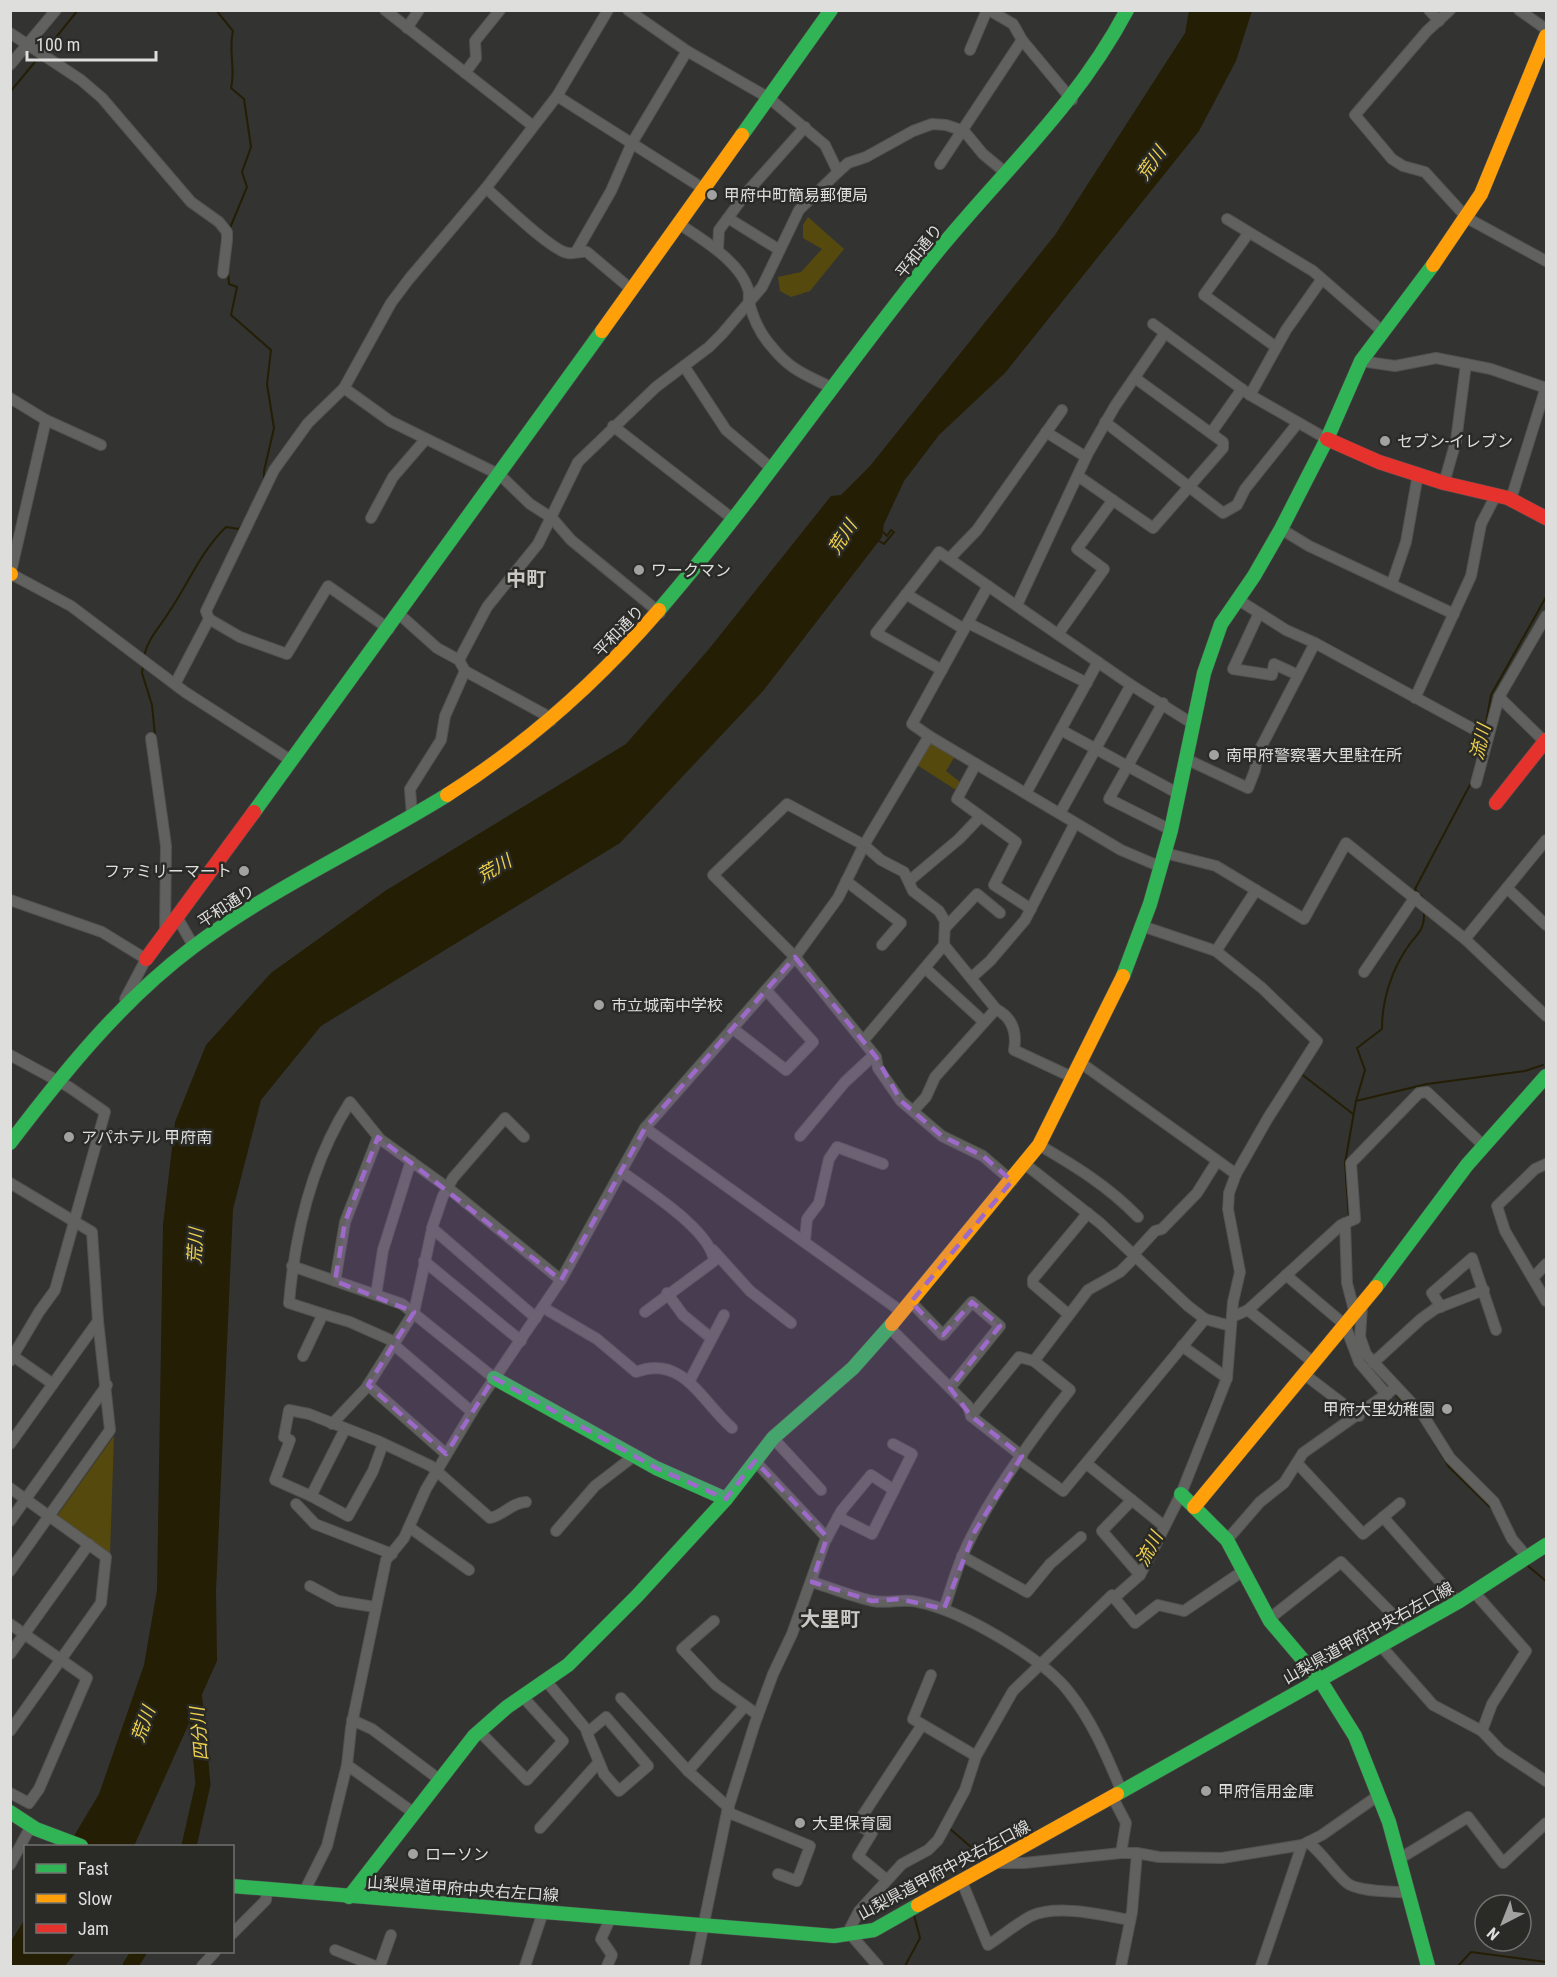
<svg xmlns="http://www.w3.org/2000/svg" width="1557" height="1977" viewBox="0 0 1557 1977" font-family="'Roboto Condensed','Noto Sans JP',sans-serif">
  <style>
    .green { fill: #55490e }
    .water { fill: #241e04 }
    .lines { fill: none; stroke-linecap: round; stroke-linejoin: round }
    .stream { stroke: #241e04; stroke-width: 2 }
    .river { stroke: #241e04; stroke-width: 15 }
    .street-casing { stroke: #525251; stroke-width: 12 }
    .fast-casing { stroke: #525251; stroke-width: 15 }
    .slow-casing { stroke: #525251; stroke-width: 15 }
    .jam-casing { stroke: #525251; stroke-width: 15 }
    .street { stroke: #616160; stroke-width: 10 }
    .fast { stroke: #30b455; stroke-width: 14 }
    .slow { stroke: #ff9f0a; stroke-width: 14 }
    .jam { stroke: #e5322d; stroke-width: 14 }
    .marked { fill: #9e6aca; fill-opacity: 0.2; stroke: #9e6aca; stroke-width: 4.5; stroke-dasharray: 12 8; stroke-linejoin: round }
    .poi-dot { fill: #a2a2a1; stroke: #2a2a27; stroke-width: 2 }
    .labels { text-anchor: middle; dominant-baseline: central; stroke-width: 5; stroke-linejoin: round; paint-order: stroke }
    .poi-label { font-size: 16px; fill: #dededd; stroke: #2a2a27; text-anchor: start }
    .street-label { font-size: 16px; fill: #dededd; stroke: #2a2a27 }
    .water-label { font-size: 18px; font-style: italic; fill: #eed24d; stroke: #2a2a27 }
    .quarter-label { font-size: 20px; font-weight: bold; fill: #c9c8c5; stroke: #2a2a27 }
  </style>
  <rect width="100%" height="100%" fill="#333332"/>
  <g class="green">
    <polygon points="808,217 844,249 810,291 791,297 780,291 778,277 801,272 822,249 803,238 803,225"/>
    <polygon points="933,738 957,753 946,771 960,782 956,790 917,765"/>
    <polygon points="114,1436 110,1554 57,1516"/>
  </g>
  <g class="water">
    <polygon points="1189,11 1252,11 1236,61 1199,131 1005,373 939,435 904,481 884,524 882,537 763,691 620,843 321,1026 261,1100 233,1209 216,1591 217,1661 134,1846 68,1846 99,1794 144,1665 157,1590 163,1225 175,1122 206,1045 271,973 385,891 626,744 709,649 831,496 841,495 870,466 1055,235 1185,33"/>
    <polygon points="25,1919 26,1952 76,1952 65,1966 11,1966 11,1941"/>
  </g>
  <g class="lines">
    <g class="stream">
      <path d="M216,10L233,31C228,51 236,69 231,88L244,99L251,147L242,172L247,187L230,228"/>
      <polyline points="45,51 78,10"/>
      <polyline points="10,92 39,57"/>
      <polyline points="228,272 229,284 237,287 231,315 271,350 267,384 274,428 264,471 264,478"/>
      <polyline points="879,541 884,544 894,532 891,530 887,536 883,532"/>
      <path d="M144,656C148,638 160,627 169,612C188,584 201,551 226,527L239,529L241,526"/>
      <polyline points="143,665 142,673 152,705 155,735"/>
      <polyline points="1485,729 1491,695 1546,597"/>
      <polyline points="1425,901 1415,889 1472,781"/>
      <polyline points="1300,1073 1353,1114"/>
      <path d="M1356,1101L1365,1070L1357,1048L1382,1029C1382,999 1392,969 1409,945C1418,933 1425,929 1424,912"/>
      <polyline points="1223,1208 1224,1196"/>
      <polyline points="1349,1218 1345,1163 1356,1101 1427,1084 1525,1071 1543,1065"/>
      <polyline points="1371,1368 1389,1388"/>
      <polyline points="1393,1392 1421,1420"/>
      <polyline points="1430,1436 1449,1467 1491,1508"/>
      <polyline points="1188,1463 1214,1396"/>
      <polyline points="1528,1566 1546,1581"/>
      <polyline points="949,1828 986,1860"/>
      <polyline points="905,1966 920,1938 914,1915"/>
      <polyline points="1458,1966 1471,1952 1546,1962"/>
    </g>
    <g class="river">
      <polyline points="189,1846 203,1784 194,1690"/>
      <polyline points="130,1966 139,1952"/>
    </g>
    <defs>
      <g id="street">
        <polyline points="385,10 533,126"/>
        <polyline points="628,10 687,51 769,98 825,145 838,172"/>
        <polyline points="989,10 1013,24 1022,40 1072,100"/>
        <polyline points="1429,10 1439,21"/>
        <polyline points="1450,10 1427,31 1355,115 1392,159 1403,166 1425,172 1467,218 1546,261"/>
        <polyline points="1519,10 1546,29"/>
        <polyline points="407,28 419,10"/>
        <polyline points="10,33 81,80 102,98 191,202 219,222 227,232 227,240 223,273"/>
        <polyline points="970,50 987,10"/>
        <polyline points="10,65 56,10"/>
        <polyline points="465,73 476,58 475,41 500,10"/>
        <polyline points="557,96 704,189"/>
        <polyline points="940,164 1022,40"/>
        <path d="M486,188C501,201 551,251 568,253C574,254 580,251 587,252L632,290"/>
        <polyline points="728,218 778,249"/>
        <polyline points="1227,219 1313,271 1382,331"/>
        <path d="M679,224C701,238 740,262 748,289C750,293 748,298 749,302C753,318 761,335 772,347C791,371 807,375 832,388"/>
        <polyline points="1248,234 1204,295 1276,347"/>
        <polyline points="718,248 719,230 747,192 805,127"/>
        <polyline points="576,252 611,191 632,143 687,51"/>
        <polyline points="1153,324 1250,395 1327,439"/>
        <polyline points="1361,361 1395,366 1436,358 1491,369 1546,388"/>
        <polyline points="684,366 726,430 771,468"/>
        <polyline points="344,388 390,421 500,475 530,504 552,518 571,540 660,613"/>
        <polyline points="1250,395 1286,330 1322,279"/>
        <polyline points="10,398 46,420 101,445"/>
        <polyline points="1105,422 1223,513 1237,505 1245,489 1297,424"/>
        <polyline points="613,426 733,519"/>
        <polyline points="1046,432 1086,457"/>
        <polyline points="1211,433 1242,389"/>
        <polyline points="1078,476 1153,528 1223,448 1223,442 1135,378"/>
        <polyline points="1444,483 1456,441 1466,364"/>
        <polyline points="1511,499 1546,387"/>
        <polyline points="371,518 393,477 425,440"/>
        <polyline points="1281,529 1309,546 1454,614"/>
        <polyline points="949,559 977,530 1062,410"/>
        <polyline points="11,574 71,606 185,692 292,761"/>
        <polyline points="10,576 46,420"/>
        <polyline points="1392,583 1406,542 1418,474"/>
        <polyline points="906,594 964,629"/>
        <polyline points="1237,599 1286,630 1315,643 1488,737"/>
        <polyline points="1017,605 1088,453 1115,406 1165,333"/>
        <polyline points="1259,613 1233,669 1272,675 1274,664 1298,675"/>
        <polyline points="399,614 437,648 459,660 465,671 544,714 551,721"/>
        <polyline points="209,619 240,637 287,654 328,586 389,629"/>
        <polyline points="968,623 1087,683"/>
        <polyline points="1058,634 1104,569 1077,549 1113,500"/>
        <polyline points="459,660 487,607 538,544 578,462 656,387 709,347 722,334 762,287 799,210 838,172 848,163 866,157 913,131 932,124 946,125 964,131 983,154 1006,173"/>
        <polyline points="942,670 876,633 939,552 1131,685 1193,724"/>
        <polyline points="175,684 209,619 206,611 274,470 308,423 344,388 391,303 409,279 486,188 557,96 608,10"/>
        <polyline points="1499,697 1546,743"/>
        <polyline points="1415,698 1471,576 1481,524 1496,495"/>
        <polyline points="1163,703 1109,799 1171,830"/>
        <polyline points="1061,730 1179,794"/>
        <polyline points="929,736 912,724 988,586"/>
        <polyline points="151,738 166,846 165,933"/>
        <polyline points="1186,759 1248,788 1255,770 1258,753 1315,643"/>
        <polyline points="976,764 957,799 1016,842 994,885 1031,909"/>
        <polyline points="1476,783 1499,697 1546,616"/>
        <polyline points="1026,793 1098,662"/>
        <polyline points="1060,813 1131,685"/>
        <polyline points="412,816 410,789 441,740 445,716 465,671"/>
        <polyline points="1165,853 1216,866 1304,919 1346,843 1465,939 1546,1016"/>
        <polyline points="846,881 901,923 882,945"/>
        <polyline points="909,881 959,839 980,817"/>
        <polyline points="1507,888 1546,925"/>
        <polyline points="10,900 102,932 146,959 125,999"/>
        <polyline points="177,917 194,947"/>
        <polyline points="945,928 977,894 1000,913"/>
        <polyline points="1465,939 1546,840"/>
        <path d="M944,945L996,1009C1013,1018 1017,1033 1014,1050L1074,1078"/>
        <polyline points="1216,951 1256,890"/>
        <polyline points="925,968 984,1022"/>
        <polyline points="1364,972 1415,897"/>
        <polyline points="971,978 990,961 1025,920 1075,823"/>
        <polyline points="732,1028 786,1070 813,1042 766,990"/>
        <polyline points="863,1041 944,945 945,921 939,911 913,891 904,872 881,860 864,845 787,804 713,875 795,957 876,1057 878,1068 901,1101 942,1136 983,1156 1012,1181"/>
        <polyline points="10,1055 69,1087 105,1112 55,1290 39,1312 10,1361"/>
        <polyline points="1081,1063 1236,1174"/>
        <polyline points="913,1111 926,1097 935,1077 996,1009"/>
        <polyline points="645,1128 902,1312"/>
        <polyline points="800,1136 845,1082 874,1055"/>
        <path d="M1039,1145C1075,1166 1108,1186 1138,1217"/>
        <polyline points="1025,1164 1100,1223 1188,1306 1205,1319 1231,1326"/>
        <polyline points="1546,1164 1535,1169 1497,1206 1505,1231 1546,1301"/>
        <path d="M621,1171C646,1190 711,1230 714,1261L645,1312"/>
        <polyline points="10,1183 92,1232 98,1321 110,1430 10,1571"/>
        <polyline points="1345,1223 1347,1283 1355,1314"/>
        <polyline points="432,1228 536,1318"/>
        <polyline points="805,1240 807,1219 819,1203 829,1159 837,1147 883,1164"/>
        <polyline points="713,1250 750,1291 791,1323"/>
        <polyline points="1133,1255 1155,1231 1162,1229 1197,1193 1217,1161"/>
        <polyline points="424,1261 521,1341"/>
        <polyline points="292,1266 402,1304 494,1378"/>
        <polyline points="1286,1275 1345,1325 1359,1362 1387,1395"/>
        <polyline points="1533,1278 1546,1264"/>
        <polyline points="335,1281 345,1222 378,1137"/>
        <polyline points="667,1293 683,1315 711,1338"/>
        <polyline points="376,1295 383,1250 411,1161"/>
        <polyline points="911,1302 943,1335 972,1302 1000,1326 950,1388"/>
        <polyline points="1362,1306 1360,1337 1366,1354 1423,1415 1450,1458 1494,1502 1512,1539 1528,1558"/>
        <polyline points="1441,1307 1432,1293 1472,1258 1496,1330"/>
        <path d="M544,1308L597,1339L636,1372C683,1354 702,1402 732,1428"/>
        <polyline points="1248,1310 1314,1363"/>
        <polyline points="323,1314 350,1322 395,1342"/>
        <polyline points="1068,1314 1033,1284 1033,1279 1088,1213"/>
        <polyline points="1232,1317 1248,1310 1341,1225 1355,1219 1351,1163 1419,1093 1427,1092 1484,1146"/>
        <polyline points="889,1327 968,1406 971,1416 1022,1456"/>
        <polyline points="393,1344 472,1412"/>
        <polyline points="1182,1346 1227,1378"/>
        <polyline points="13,1356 53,1384"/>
        <path d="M303,1356L323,1314L289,1303C295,1233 312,1161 350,1102L380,1139L448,1188L561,1280"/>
        <polyline points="1034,1361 1088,1290 1120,1272 1135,1257"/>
        <polyline points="1373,1363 1421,1319 1435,1309 1484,1290"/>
        <polyline points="1304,1374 1359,1416"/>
        <polyline points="690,1380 724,1315"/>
        <polyline points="368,1385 446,1454"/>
        <polyline points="332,1424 366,1388 414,1312 433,1225 443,1196 453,1178 505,1118 524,1137"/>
        <polyline points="345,1429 311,1496 348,1516 373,1471 383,1444"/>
        <polyline points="773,1438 821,1490"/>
        <polyline points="10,1444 98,1321"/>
        <polyline points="1020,1460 1063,1491 1205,1319"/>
        <polyline points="755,1461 827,1538"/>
        <polyline points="1297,1463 1363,1534 1400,1503"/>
        <polyline points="1087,1464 1164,1526"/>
        <polyline points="10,1488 106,1557 101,1603 10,1731"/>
        <path d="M311,1496L275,1480L290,1440L284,1437L289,1410L309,1414L378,1441L431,1466L490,1518C504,1515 511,1503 526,1502"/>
        <polyline points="1132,1500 1102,1531 1140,1575"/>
        <polyline points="296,1504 315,1524 392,1554"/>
        <polyline points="838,1517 872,1534 912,1454 893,1444"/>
        <polyline points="1383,1517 1458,1602"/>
        <polyline points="10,1521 107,1385"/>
        <polyline points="409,1527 469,1570"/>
        <polyline points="556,1531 595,1486 634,1456"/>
        <polyline points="1227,1540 1260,1502 1284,1483 1303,1453 1395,1388"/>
        <polyline points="962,1556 1027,1592 1050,1564 1081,1537"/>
        <path d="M812,1582C832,1588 853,1597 873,1601C888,1604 902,1598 918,1602C960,1610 1043,1658 1069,1692C1093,1722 1107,1757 1122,1792"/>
        <polyline points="310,1586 338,1601 375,1607"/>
        <polyline points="1474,1592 1526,1651 1492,1704 1482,1731 1501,1751 1546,1781"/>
        <polyline points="1114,1598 1140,1575 1150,1556 1181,1494 1227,1378 1233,1302 1240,1272 1228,1209 1229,1193 1236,1174 1268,1118 1317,1041 1262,988 1216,951 1142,926"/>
        <path d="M944,1609C950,1592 955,1574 962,1557C986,1500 1032,1438 1070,1390L1034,1361L1019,1357L971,1416"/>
        <polyline points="1269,1619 1341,1562 1408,1630"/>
        <polyline points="714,1621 682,1649 716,1685 758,1715"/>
        <polyline points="10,1624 87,1678 39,1789 29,1803 10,1793"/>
        <polyline points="1381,1646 1433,1705 1482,1731"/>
        <polyline points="10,1654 89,1544"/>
        <polyline points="931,1675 913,1719 976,1756"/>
        <polyline points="547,1682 586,1729 587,1733 604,1774 619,1791 648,1766 606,1717 587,1733"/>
        <polyline points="621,1698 688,1771 729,1808"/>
        <polyline points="352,1720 372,1729 440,1780"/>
        <polyline points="479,1731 527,1780 563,1741 523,1697"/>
        <polyline points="347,1765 414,1813"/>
        <polyline points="688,1771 745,1706"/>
        <polyline points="1113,1798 1126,1823 1121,1853"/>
        <polyline points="727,1812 810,1846 797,1881 778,1874"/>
        <polyline points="540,1828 599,1762"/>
        <path d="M1308,1842C1324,1855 1334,1872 1347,1883C1358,1892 1393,1891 1408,1893"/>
        <polyline points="1399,1859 1468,1817 1503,1863 1546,1823"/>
        <polyline points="996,1863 1024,1863 1121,1853 1137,1853 1159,1857 1222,1858 1302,1845 1322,1835 1379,1795"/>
        <polyline points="10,1865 31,1826"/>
        <polyline points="887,1880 858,1856 872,1833 857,1824 922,1725"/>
        <path d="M962,1882L988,1945C1002,1936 1016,1924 1031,1916C1058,1904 1102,1915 1130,1920"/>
        <polyline points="304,1892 327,1846 347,1765 351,1728 386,1560 404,1538 426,1489 475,1407 561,1280 645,1128 795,957 838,898 864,845 929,736 1121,850 1161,867"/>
        <polyline points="232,1934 266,1900 267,1890"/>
        <polyline points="851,1935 878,1966"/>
        <polyline points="846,1936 859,1911 902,1864 928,1850 938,1840 965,1790 976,1756 1013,1691 1112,1595 1135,1623 1158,1605 1184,1611 1243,1571"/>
        <polyline points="335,1950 375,1966"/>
        <polyline points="202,1966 215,1952"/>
        <polyline points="380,1966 391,1935"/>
        <polyline points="525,1966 543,1912"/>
        <polyline points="607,1966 612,1955 601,1939 611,1917"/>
        <polyline points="695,1966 727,1812 755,1723 773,1674 792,1634 825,1541 842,1510 871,1475 894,1490"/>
        <polyline points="1121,1966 1132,1912 1137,1853"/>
        <polyline points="1261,1966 1302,1845"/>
      </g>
      <g id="fast">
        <polyline points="742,135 831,10"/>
        <path d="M659,610C758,495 842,369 937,252C1005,169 1076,106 1127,10"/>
        <polyline points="254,812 602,331"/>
        <polyline points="1123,976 1150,904 1171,830 1204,673 1221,624 1254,576 1281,529 1327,439 1361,361 1433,265"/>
        <path d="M10,1143C64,1072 121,1001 193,947C272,888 363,847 447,795"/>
        <polyline points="1376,1287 1467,1165 1546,1076"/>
        <polyline points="494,1378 656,1468 726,1499"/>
        <polyline points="1181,1494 1227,1540 1270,1621 1320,1680 1355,1736 1389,1822 1428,1966"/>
        <polyline points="1117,1794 1458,1602 1546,1545"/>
        <polyline points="10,1812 36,1829 81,1846"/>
        <polyline points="232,1886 834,1936 874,1930 918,1905"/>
        <polyline points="349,1897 474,1736 507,1707 568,1665 637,1596 726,1499 773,1438 853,1368 892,1324"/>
      </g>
      <g id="slow">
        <polyline points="1433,265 1481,194 1546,36"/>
        <polyline points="602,331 742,135"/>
        <polyline points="10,574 11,574"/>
        <path d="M447,795C527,744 597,682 659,610"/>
        <polyline points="892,1324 1039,1145 1123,976"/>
        <polyline points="1194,1507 1376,1287"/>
        <polyline points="918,1905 1117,1794"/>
      </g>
      <g id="jam">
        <polyline points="1327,439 1379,462 1444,483 1508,498 1546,518"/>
        <polyline points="1496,803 1546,740"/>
        <polyline points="146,959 254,812"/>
      </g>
    </defs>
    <use href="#street" class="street-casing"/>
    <use href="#fast" class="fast-casing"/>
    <use href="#slow" class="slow-casing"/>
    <use href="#jam" class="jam-casing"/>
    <use href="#street" class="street"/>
    <use href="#fast" class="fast"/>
    <use href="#slow" class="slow"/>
    <use href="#jam" class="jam"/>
  </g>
  <path class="marked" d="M795,957L876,1057L901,1101L942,1136L983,1156L1012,1181L911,1302L943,1335L972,1302L1000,1326L950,1388L971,1416L1022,1456L975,1531L944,1609L900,1599L872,1601L812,1582L827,1537L755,1461L726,1499L656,1468L494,1378L446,1454L368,1385L414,1312L335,1281L345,1222L378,1137L561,1280L645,1128Z"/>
  <g class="poi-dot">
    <circle cx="712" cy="195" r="6"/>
    <circle cx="1385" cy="441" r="6"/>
    <circle cx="639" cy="570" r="6"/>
    <circle cx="1214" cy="755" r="6"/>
    <circle cx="244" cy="871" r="6"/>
    <circle cx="599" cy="1005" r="6"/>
    <circle cx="69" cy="1137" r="6"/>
    <circle cx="1447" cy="1409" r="6"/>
    <circle cx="1206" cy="1791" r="6"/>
    <circle cx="800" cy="1823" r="6"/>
    <circle cx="413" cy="1854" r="6"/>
  </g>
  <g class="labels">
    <g class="poi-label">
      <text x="724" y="195">甲府中町簡易郵便局</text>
      <text x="1397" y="441">セブン-イレブン</text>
      <text x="651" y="570">ワークマン</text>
      <text x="1226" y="755">南甲府警察署大里駐在所</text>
      <text x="232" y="871" text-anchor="end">ファミリーマート</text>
      <text x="611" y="1005">市立城南中学校</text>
      <text x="81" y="1137">アパホテル 甲府南</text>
      <text x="1435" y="1409" text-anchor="end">甲府大里幼稚園</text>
      <text x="1218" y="1791">甲府信用金庫</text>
      <text x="812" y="1823">大里保育園</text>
      <text x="425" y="1854">ローソン</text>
    </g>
    <g class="street-label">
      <text transform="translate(919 251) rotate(-51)">平和通り</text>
      <text transform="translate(619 631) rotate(-46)">平和通り</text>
      <text transform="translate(226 906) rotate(-33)">平和通り</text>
      <text transform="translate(1368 1633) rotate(-29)">山梨県道甲府中央右左口線</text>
      <text transform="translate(944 1870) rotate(-28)">山梨県道甲府中央右左口線</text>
      <text transform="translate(463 1889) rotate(4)">山梨県道甲府中央右左口線</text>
    </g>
    <g class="water-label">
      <text transform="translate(1151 163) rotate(-55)">荒川</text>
      <text transform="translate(842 537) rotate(-57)">荒川</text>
      <text transform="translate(1480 742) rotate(-77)">流川</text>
      <text transform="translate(494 868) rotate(-30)">荒川</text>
      <text transform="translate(195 1246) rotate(-87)">荒川</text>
      <text transform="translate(1149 1549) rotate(-63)">流川</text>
      <text transform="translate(143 1724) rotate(-70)">荒川</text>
      <text transform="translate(199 1734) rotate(-95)">四分川</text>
    </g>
    <g class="quarter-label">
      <text x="526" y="579">中町</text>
      <text x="830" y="1619">大里町</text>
    </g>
  </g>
  <rect width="1557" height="1977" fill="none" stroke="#dededd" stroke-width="24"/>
  <rect x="24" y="1845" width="210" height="108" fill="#2a2a27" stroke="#727270" stroke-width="1.5"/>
  <rect x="36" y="1864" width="30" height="9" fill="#30b455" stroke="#727270" stroke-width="1.5"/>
  <text x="78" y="1875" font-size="18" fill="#dededd">Fast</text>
  <rect x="36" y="1894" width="30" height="9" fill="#ff9f0a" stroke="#727270" stroke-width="1.5"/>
  <text x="78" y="1905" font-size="18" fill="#dededd">Slow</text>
  <rect x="36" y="1924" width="30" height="9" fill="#e5322d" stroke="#727270" stroke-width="1.5"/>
  <text x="78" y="1935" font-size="18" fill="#dededd">Jam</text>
  <g transform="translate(1503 1923) rotate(222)"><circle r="28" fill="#2a2a27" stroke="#727270" stroke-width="1.5"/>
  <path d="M0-4.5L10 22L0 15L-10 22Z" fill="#a2a2a1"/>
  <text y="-9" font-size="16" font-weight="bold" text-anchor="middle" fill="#dededd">N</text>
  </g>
  <path d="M27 51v9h129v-9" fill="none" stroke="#dededd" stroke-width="3"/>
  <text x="36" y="51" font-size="18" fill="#dededd" stroke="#2a2a27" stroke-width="4.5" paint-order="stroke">100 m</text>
</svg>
